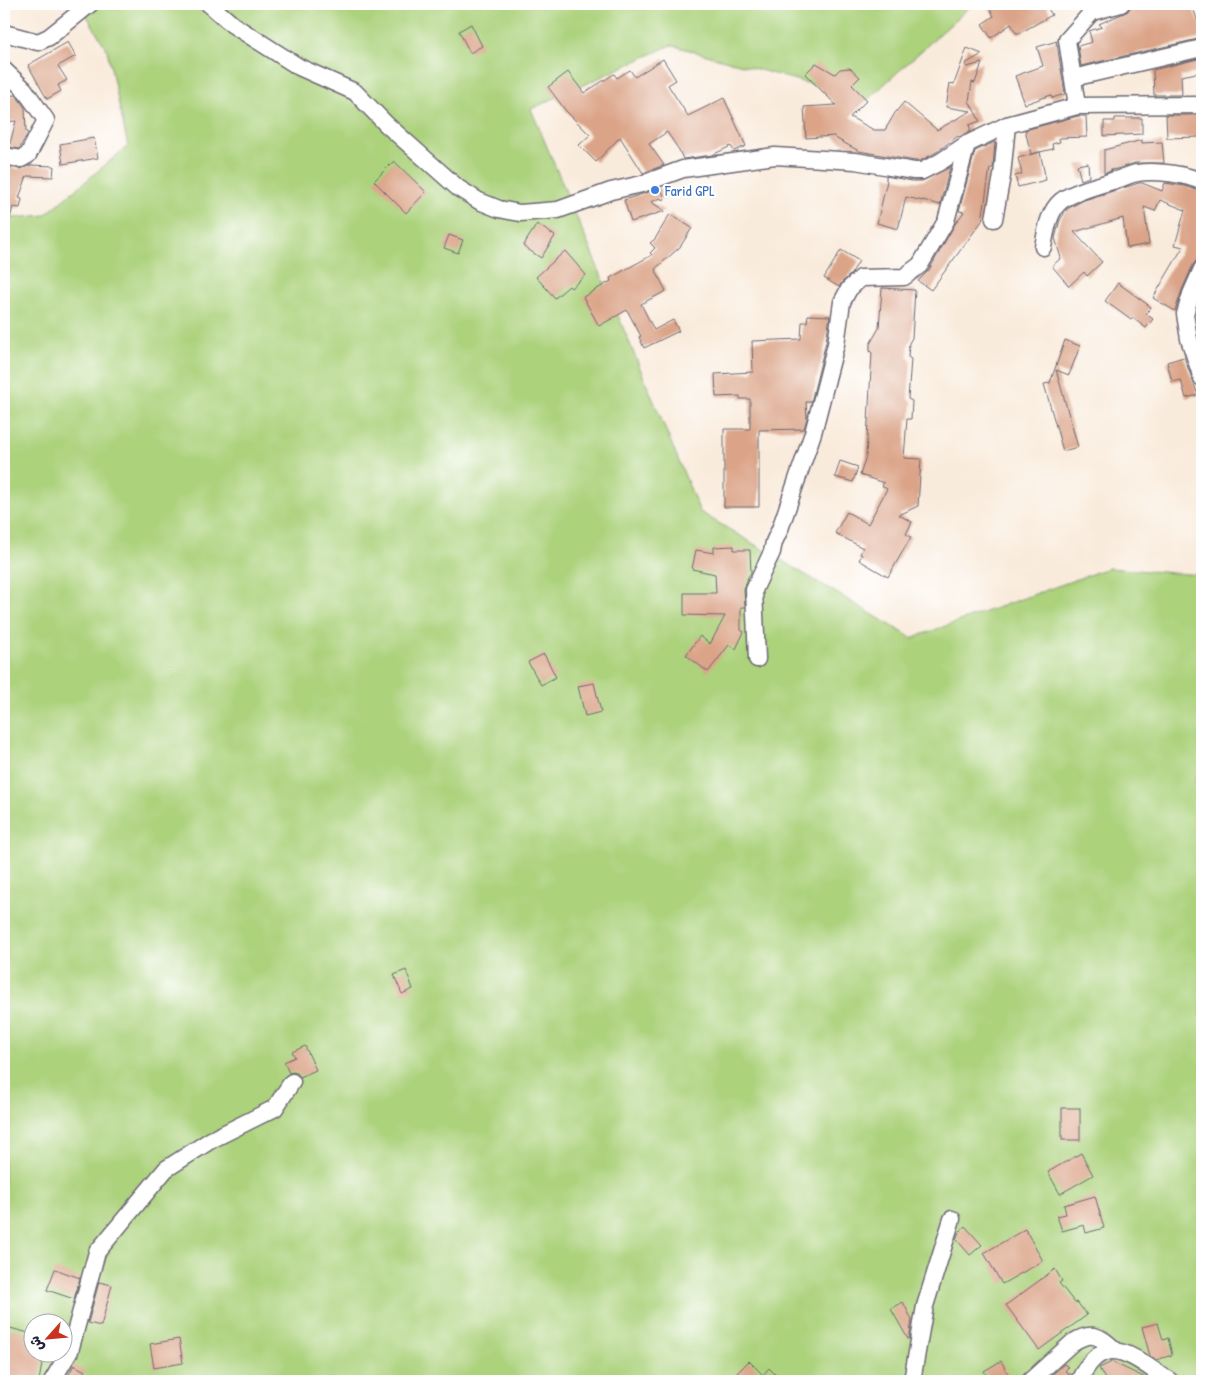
<svg xmlns="http://www.w3.org/2000/svg" width="1206" height="1385" viewBox="0 0 1206 1385" font-family="'Patrick Hand','Playpen Sans Arabic',sans-serif">
  <style>
    .green { fill: #acd27c; stroke: #677a5c; fill-rule: evenodd }
    .building { fill: #dba488 }
    .lines { fill: none; stroke-linecap: round; stroke-linejoin: round }
    .minor-casing { stroke: #6d6873; stroke-width: 19 }
    .minor { stroke: #fff; stroke-width: 16 }
    .shop-dot { fill: #3f7fe0; stroke: #fff; stroke-width: 2 }
    .labels { text-anchor: middle; dominant-baseline: central; stroke-width: 4; stroke-linejoin: round; paint-order: stroke }
    .shop-label { font-size: 15px; fill: #366cbe; stroke: #fff; text-anchor: start }
  </style>
  <rect width="100%" height="100%" fill="#fff"/>
  <filter id="ink" filterUnits="userSpaceOnUse"><feTurbulence type="fractalNoise" baseFrequency=".02" numOctaves="2"/><feDisplacementMap in="SourceGraphic" scale="10" xChannelSelector="R" yChannelSelector="G"/><feConvolveMatrix kernelMatrix="1 2 1 2 8 2 1 2 1" color-interpolation-filters="sRGB"/></filter>
  <filter id="wash" filterUnits="userSpaceOnUse"><feTurbulence type="fractalNoise" baseFrequency=".0096" numOctaves="4" result="noise"/><feDisplacementMap in="SourceGraphic" scale="20" xChannelSelector="R" yChannelSelector="G"/><feGaussianBlur stdDeviation="1.12" result="paint"/><feColorMatrix in="noise" values="0 0 0 0 0 0 0 0 0 0 0 0 0 0 0 0 0 1.4 0 .05"/><feComposite in="paint" operator="in"/></filter>
  <g filter="url(#wash)">
    <rect width="100%" height="100%" fill="#f9ebdb"/>
    <path class="green" d="M80,4H973L867,100L671,45L531,109L612,301L700,512L912,638L1108,568L1202,575V765L1195,779L1202,793V1381H4V219L45,215L128,146L107,50ZM32,1322H62V1352H32Z"/>
    <g id="blocks">
      <g class="building">
        <polygon points="995,4 1045,4 1052,15 1020,33 1016,33 1011,24 991,38 982,24 994,16 989,8"/>
        <polygon points="1137,4 1191,4 1198,21 1200,20 1202,25 1202,38 1081,66 1078,46 1092,42 1089,31 1102,27 1099,24 1124,13 1128,11 1131,6"/>
        <polygon points="471,24 482,46 470,53 459,31"/>
        <polygon points="1057,41 1056,45 1057,44 1065,94 1052,98 1051,95 1025,104 1015,76 1043,66 1037,47"/>
        <polygon points="68,42 76,56 58,66 67,80 58,85 61,91 47,99 28,65"/>
        <polygon points="967,48 982,54 965,64 967,67 982,63 975,83 972,82 969,101 980,121 969,125 971,131 959,137 958,136 935,153 920,161 915,161 859,151 837,139 834,136 806,138 804,107 836,105 805,74 816,63 835,74 840,69 850,68 860,77 852,85 867,100 850,117 874,130 885,130 895,113 904,102 937,130 971,111 946,107 950,83 954,84"/>
        <polygon points="1202,58 1202,72 1181,76 1182,95 1154,95 1153,70"/>
        <polygon points="663,59 676,80 668,85 688,116 724,98 746,146 734,151 731,146 712,155 683,159 679,150 667,132 649,144 664,165 643,173 620,137 596,162 579,145 590,135 566,111 548,87 568,72 584,93 614,74 617,78 630,70 635,77"/>
        <polygon points="16,95 25,108 26,132 28,133 19,149 9,147 16,121 4,122 4,96"/>
        <polygon points="1166,115 1199,115 1200,137 1167,138"/>
        <polygon points="1078,116 1086,116 1087,137 1059,138 1060,142 1052,144 1053,149 1031,154 1025,130"/>
        <polygon points="1115,118 1142,118 1142,134 1104,136 1104,121 1115,121"/>
        <polygon points="94,138 98,158 63,164 60,144"/>
        <polygon points="1142,140 1142,143 1162,142 1164,163 1135,163 1117,169 1110,170 1112,171 1104,173 1104,150"/>
        <polygon points="995,142 993,168 990,168 982,221 931,290 918,281 929,270 955,224 964,212 959,211 975,151"/>
        <polygon points="1040,152 1046,180 1018,187 1015,176 1022,174 1018,158"/>
        <polygon points="394,161 426,192 406,213 374,181"/>
        <polygon points="1088,163 1089,177 1081,180 1077,165"/>
        <polygon points="31,165 54,166 53,177 27,176 19,198 22,199 20,208 13,207 7,230 4,229 4,166 20,169"/>
        <polygon points="950,167 940,205 923,200 923,201 906,197 898,229 877,223 887,181 886,180 886,176 912,181 922,181"/>
        <polygon points="1139,183 1142,183 1162,191 1165,183 1185,186 1202,192 1202,256 1200,259 1196,261 1193,265 1182,290 1175,311 1153,298 1183,247 1175,245 1185,210 1160,200 1155,211 1144,207 1149,244 1127,248 1123,218 1074,232 1102,262 1087,276 1084,272 1069,286 1052,266 1061,258 1055,238 1060,220 1067,209 1084,200"/>
        <polygon points="661,188 665,199 662,200 661,198 651,202 665,211 631,222 624,200"/>
        <polygon points="670,214 692,228 680,247 655,269 666,291 641,304 654,330 673,320 679,331 644,348 639,337 641,336 627,310 599,326 583,297 611,281 610,278 652,255 650,253 655,248 650,243 655,239"/>
        <polygon points="537,224 555,236 541,258 523,246"/>
        <polygon points="449,235 463,240 458,253 444,248"/>
        <polygon points="841,250 859,261 851,274 842,282 839,287 824,278"/>
        <polygon points="565,251 586,275 571,288 569,286 555,298 536,277"/>
        <polygon points="1118,283 1151,307 1146,314 1153,319 1146,328 1133,318 1131,320 1105,301"/>
        <polygon points="882,288 915,290 912,338 909,343 908,357 911,359 908,399 912,401 911,419 907,419 904,458 921,459 918,506 899,515 912,522 906,534 911,537 888,577 859,560 862,555 860,554 863,548 835,533 847,512 868,524 887,489 882,486 884,483 860,475 866,456 872,353 870,351 870,344 879,328"/>
        <polygon points="808,315 830,316 826,342 811,402 806,402 807,418 804,429 759,430 759,507 724,507 724,429 750,429 750,399 740,399 740,396 716,397 715,374 753,372 752,341 801,339 802,322 807,322"/>
        <polygon points="1065,340 1080,346 1069,375 1056,370 1078,447 1063,451 1044,384 1050,383"/>
        <polygon points="1184,357 1198,395 1186,398 1181,380 1172,382 1167,362"/>
        <polygon points="840,461 858,467 853,482 835,477"/>
        <polygon points="734,546 734,550 750,550 751,573 748,577 744,590 745,607 741,607 741,630 744,632 736,649 729,645 708,672 686,655 700,636 710,644 725,616 684,615 684,593 716,593 715,574 692,569 696,550 714,553 714,547"/>
        <polygon points="544,654 556,677 541,685 528,662"/>
        <polygon points="594,683 601,712 585,716 578,686"/>
        <polygon points="406,970 413,989 402,994 394,975"/>
        <polygon points="305,1046 316,1070 300,1077 297,1073 293,1072 289,1073 284,1062 295,1057 292,1052"/>
        <rect x="1062" y="1108" width="18" height="32"/>
        <polygon points="1081,1153 1093,1175 1060,1194 1048,1172"/>
        <polygon points="1095,1196 1104,1228 1086,1233 1084,1225 1062,1231 1057,1216 1066,1214 1064,1205"/>
        <polygon points="965,1226 982,1245 970,1255 956,1239 959,1232"/>
        <polygon points="1025,1229 1043,1261 1002,1284 984,1253"/>
        <polygon points="55,1269 80,1278 74,1299 47,1290"/>
        <polygon points="1055,1269 1062,1281 1059,1283 1075,1303 1077,1302 1087,1315 1039,1350 1006,1305"/>
        <polygon points="99,1282 112,1285 101,1326 88,1323"/>
        <polygon points="903,1302 912,1320 909,1339 908,1339 891,1309"/>
        <polygon points="1158,1323 1163,1340 1168,1338 1172,1355 1156,1360 1150,1356 1142,1327"/>
        <polygon points="10,1328 29,1333 28,1335 32,1336 32,1352 44,1352 39,1381 4,1381 4,1355"/>
        <polygon points="179,1339 183,1363 154,1368 150,1344"/>
        <polygon points="749,1361 763,1375 769,1368 782,1381 729,1381"/>
        <polygon points="1001,1361 1012,1381 990,1381 984,1371"/>
        <polygon points="1112,1362 1152,1381 1106,1381 1099,1368"/>
        <polygon points="1064,1364 1068,1367 1065,1371 1071,1375 1069,1381 1045,1381"/>
        <polygon points="74,1365 85,1371 79,1381 65,1381"/>
      </g>
    </g>
  </g>
  <g filter="url(#ink)">
    <use href="#blocks" fill-opacity="0" stroke="#6d6873" stroke-width="1"/>
    <g class="lines">
      <defs>
        <g id="minor">
          <polyline points="209,4 233,25 299,67 355,92 386,124 458,188 479,201 499,209 520,213 558,210 611,191 642,184 683,169 775,156 855,161 914,171 922,171 940,162 967,144 1007,125 1077,106"/>
          <polyline points="1096,4 1092,12 1067,40 1077,106 1202,105"/>
          <polyline points="1092,12 1121,4"/>
          <polyline points="4,33 38,42 49,37 90,4"/>
          <polyline points="4,70 24,89 46,120 28,155 21,159 4,156"/>
          <polyline points="1073,78 1202,48"/>
          <polyline points="994,219 1002,176 1007,125"/>
          <path d="M1043,247C1046,232 1048,212 1061,201C1074,191 1103,184 1119,179C1125,177 1131,174 1137,173C1155,170 1187,174 1202,182"/>
          <polyline points="1202,269 1191,294 1185,314 1189,339 1202,378"/>
          <polyline points="757,659 754,590 772,552 774,542 780,529 813,433 836,344 842,302 849,289 861,278 904,277 920,265 946,221 967,144"/>
          <polyline points="52,1381 70,1351 97,1252 166,1169 211,1140 275,1108 292,1082"/>
          <polyline points="912,1381 925,1306 952,1219"/>
          <path d="M1030,1381L1072,1343C1092,1330 1100,1336 1115,1350"/>
          <path d="M1079,1381C1104,1326 1135,1359 1170,1381"/>
        </g>
      </defs>
      <use href="#minor" class="minor-casing"/>
      <use href="#minor" class="minor"/>
    </g>
  </g>
  <circle class="shop-dot" cx="655" cy="190" r="5"/>
  <g class="labels">
    <g class="shop-label">
      <text x="665" y="190">Farid GPL</text>
    </g>
  </g>
  <rect width="1206" height="1385" fill="none" stroke="#fff" stroke-width="20"/>
  <g transform="translate(48 1338) rotate(243)"><circle r="24" fill="#ffffff" stroke="#a7a7b1"/>
  <path d="M0-4L9 19L0 12L-9 19Z" fill="#c8321e"/>
  <text y="-8" font-size="14" font-weight="bold" text-anchor="middle" fill="#22223b">ش</text>
  </g>
</svg>
